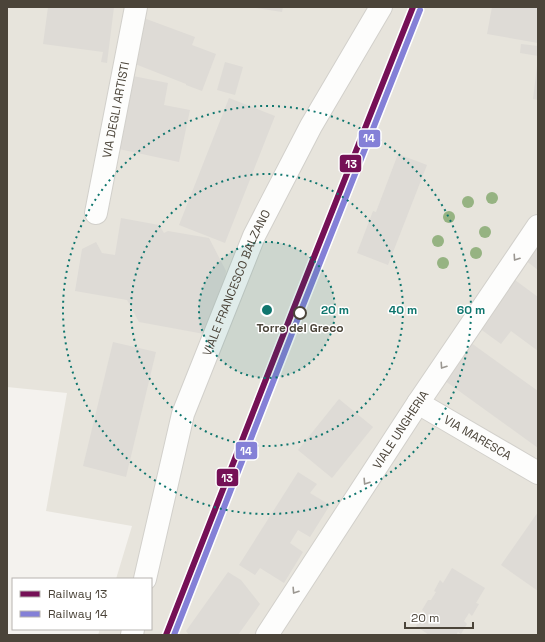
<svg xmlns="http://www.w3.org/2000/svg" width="545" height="642" viewBox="0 0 545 642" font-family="'Space Grotesk',sans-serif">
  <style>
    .residential { fill: #e7e4dc }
    .building { fill: #dedbd6 }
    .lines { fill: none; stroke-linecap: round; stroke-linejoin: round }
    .minor-casing { stroke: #d2d0cb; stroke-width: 24 }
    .minor { stroke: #fdfdfc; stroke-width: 22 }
    .rail-1-casing { stroke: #fff; stroke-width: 9 }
    .rail-2-casing { stroke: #fff; stroke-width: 9 }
    .rail-1 { stroke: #751056; stroke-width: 6 }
    .rail-2 { stroke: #8480d7; stroke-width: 6 }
    .tree { fill: #96b382 }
    .oneway { stroke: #9b9791 }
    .ring { fill: none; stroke: #0f766e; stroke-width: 2; stroke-dasharray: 2 4 }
    .stop-dot { fill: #fff; stroke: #4b4439; stroke-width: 2 }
    .labels { text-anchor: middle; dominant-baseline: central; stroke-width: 3; stroke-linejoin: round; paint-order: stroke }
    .street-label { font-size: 12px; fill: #4b4439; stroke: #fff }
    .stop-label { font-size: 12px; font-weight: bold; fill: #4b4439; stroke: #fff }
    .centre { fill: #0f766e; stroke: #fff; stroke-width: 2 }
    .ring-label { font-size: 12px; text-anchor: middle; font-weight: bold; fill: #0f766e; stroke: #fff; stroke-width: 3; stroke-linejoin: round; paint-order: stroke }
    .line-badge { stroke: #fff; stroke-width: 1.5 }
    .badge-label { font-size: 11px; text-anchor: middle; font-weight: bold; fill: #fff }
  </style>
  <rect width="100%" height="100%" fill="#f4f2ee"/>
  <polygon class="residential" points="7,7 538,7 538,635 98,635 100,629 151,629 151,579 116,579 132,526 46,511 67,393 7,387"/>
  <g class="building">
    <polygon points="48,7 114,7 107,63 101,62 103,52 43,44"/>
    <polygon points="256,7 283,7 282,12 256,8"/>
    <polygon points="492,7 538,7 538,43 487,34"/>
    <polygon points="141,17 195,37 192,45 216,54 202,91 186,85 186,84 125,60"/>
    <polygon points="521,44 538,46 538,56 520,53"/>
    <polygon points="225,62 243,67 235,95 217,90"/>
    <polygon points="537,66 538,66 538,100 533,99"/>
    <polygon points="123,74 168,83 164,105 190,110 179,162 105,146"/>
    <polygon points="229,98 275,116 225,243 179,225"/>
    <polygon points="398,154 427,165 388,265 357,253 373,211 376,212"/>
    <polygon points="121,218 159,225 164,233 168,231 209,238 226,271 215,336 139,322 127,300 75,291 82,249 96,242 102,253 115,255"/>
    <polygon points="538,244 538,270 525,260"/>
    <polygon points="515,280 538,297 538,351 511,331 501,344 479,328"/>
    <polygon points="467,340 538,391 538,448 441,378"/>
    <polygon points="113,342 156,352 126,477 83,466"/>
    <polygon points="339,399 373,427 332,478 298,450"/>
    <polygon points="298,472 317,484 310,493 330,505 310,537 298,530 290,543 303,552 284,583 260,568 255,575 239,565"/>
    <polygon points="538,512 538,591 501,565"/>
    <polygon points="452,568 485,588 476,603 479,604 472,616 469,613 464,621 467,624 461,634 458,632 456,635 429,635 416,626 425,612 422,610 428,600 431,600 436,592 434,591 440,580 443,583"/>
    <polygon points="228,572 241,580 260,604 238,635 189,635 186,631"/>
  </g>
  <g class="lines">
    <defs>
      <g id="minor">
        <path id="s1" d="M96,213L136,7"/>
        <path id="s2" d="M418,403L538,473"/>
        <path id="s3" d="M145,579L183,414L254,236L311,126L381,7"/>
        <polyline points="132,635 133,629"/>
        <path id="s4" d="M267,635L418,403L538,226"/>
      </g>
    </defs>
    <use href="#minor" class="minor-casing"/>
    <use href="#minor" class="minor"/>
    <defs>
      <polyline id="rail-1" points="166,635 293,310 413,7"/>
      <polyline id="rail-2" points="174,635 300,313 420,10"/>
    </defs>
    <use href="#rail-1" class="rail-1-casing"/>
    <use href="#rail-2" class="rail-2-casing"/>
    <use href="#rail-1" class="rail-1"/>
    <use href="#rail-2" class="rail-2"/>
  </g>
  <g class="tree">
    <circle cx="492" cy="198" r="6"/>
    <circle cx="468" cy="202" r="6"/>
    <circle cx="449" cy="217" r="6"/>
    <circle cx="485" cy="232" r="6"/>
    <circle cx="438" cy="241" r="6"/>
    <circle cx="476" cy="253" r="6"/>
    <circle cx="443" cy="263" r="6"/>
  </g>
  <defs><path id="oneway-chevron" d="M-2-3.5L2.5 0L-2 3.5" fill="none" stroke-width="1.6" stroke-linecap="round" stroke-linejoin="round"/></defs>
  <g class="oneway">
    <use href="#oneway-chevron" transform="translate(516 258) rotate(124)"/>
    <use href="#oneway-chevron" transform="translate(443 366) rotate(124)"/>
    <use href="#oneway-chevron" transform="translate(366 482) rotate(123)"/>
    <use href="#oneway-chevron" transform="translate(295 591) rotate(123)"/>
  </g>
  <circle cx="267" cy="310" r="68" fill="#0f766e" fill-opacity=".12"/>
  <g class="ring">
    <circle cx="267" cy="310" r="68"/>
    <circle cx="267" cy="310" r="136"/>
    <circle cx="267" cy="310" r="204"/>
  </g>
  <circle class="stop-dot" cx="300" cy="313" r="6"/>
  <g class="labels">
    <g class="street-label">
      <text stroke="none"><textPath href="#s1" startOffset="105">VIA DEGLI ARTISTI</textPath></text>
      <text stroke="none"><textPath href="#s3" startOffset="311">VIALE FRANCESCO BALZANO</textPath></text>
      <text stroke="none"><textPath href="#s4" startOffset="245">VIALE UNGHERIA</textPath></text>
      <text stroke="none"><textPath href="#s2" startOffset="69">VIA MARESCA</textPath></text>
    </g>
    <g class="stop-label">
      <text x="300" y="328">Torre del Greco</text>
    </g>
  </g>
  <circle cx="267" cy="310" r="6" class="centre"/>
  <g class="ring-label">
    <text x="335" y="314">20 m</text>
    <text x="403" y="314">40 m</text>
    <text x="471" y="314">60 m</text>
  </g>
  <g class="line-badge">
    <rect x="358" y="129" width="23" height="19" rx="4" fill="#8480d7"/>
    <rect x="339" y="154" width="23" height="19" rx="4" fill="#751056"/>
    <rect x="235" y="441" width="23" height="19" rx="4" fill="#8480d7"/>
    <rect x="216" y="468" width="23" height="19" rx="4" fill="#751056"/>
  </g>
  <g class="badge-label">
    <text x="369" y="142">14</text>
    <text x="351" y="168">13</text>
    <text x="246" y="455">14</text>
    <text x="227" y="482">13</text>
  </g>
  <rect width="545" height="642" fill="none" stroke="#4b4439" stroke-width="16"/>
  <rect x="12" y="578" width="140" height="52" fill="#ffffff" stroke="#b7b4b0"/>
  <rect x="20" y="591" width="20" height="6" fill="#751056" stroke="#b7b4b0"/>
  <text x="48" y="598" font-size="12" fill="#4b4439">Railway 13</text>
  <rect x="20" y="611" width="20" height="6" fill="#8480d7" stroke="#b7b4b0"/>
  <text x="48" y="618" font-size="12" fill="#4b4439">Railway 14</text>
  <path d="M405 622v6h68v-6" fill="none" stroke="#4b4439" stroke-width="2"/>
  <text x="411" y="622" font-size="12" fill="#4b4439" stroke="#ffffff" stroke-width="3" paint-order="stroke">20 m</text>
</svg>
